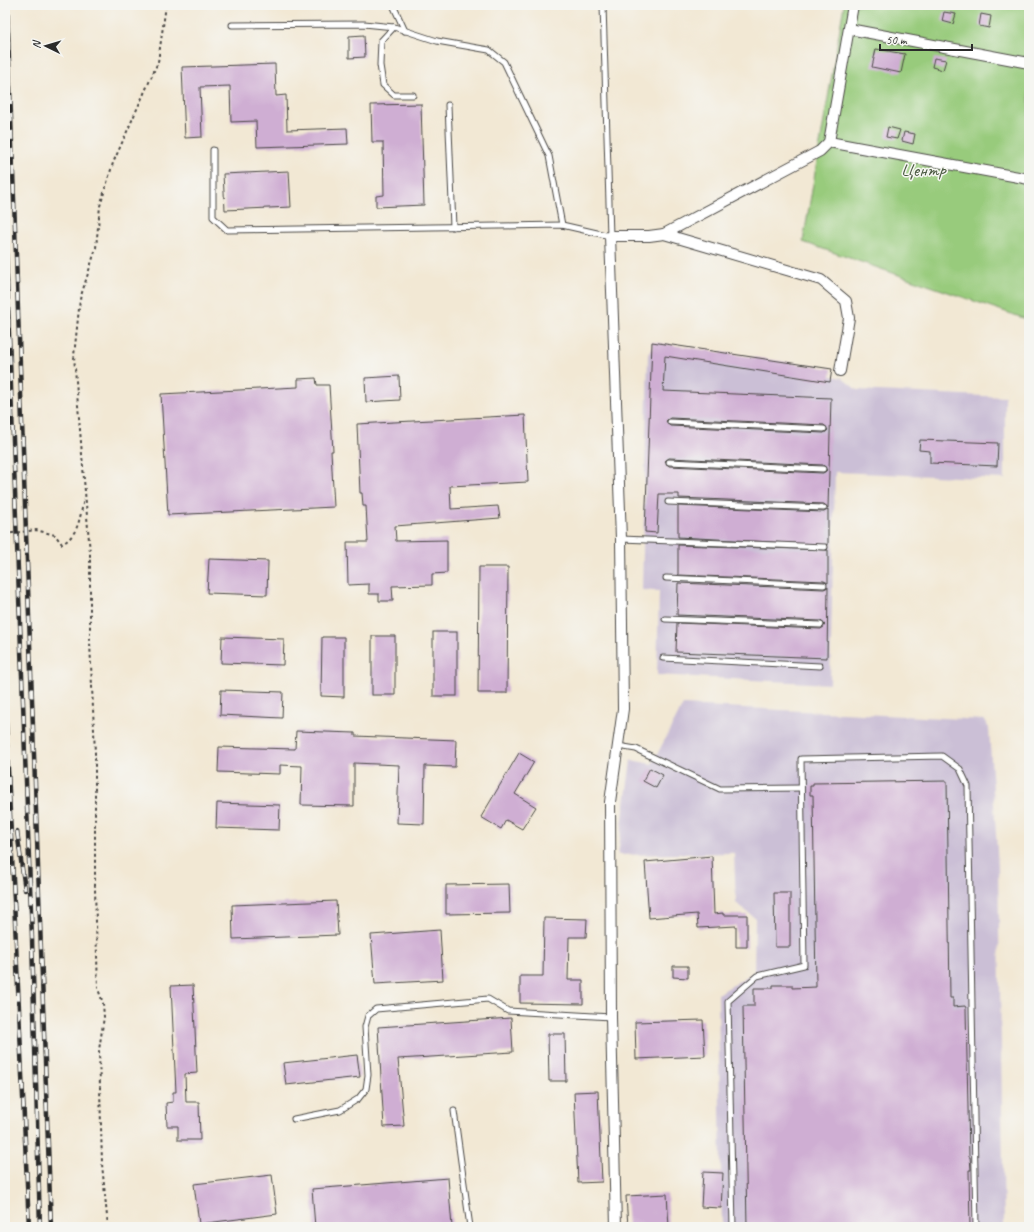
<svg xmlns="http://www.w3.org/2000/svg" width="1034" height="1232" viewBox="0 0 1034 1232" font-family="Caveat,sans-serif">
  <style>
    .industrial { fill: #cbbfd6 }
    .green { fill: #98cb7b; stroke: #627b53 }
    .building { fill: #cfaed3; fill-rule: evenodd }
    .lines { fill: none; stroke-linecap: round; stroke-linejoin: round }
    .lane-casing { stroke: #494744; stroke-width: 7 }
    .street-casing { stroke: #494744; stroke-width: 12 }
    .path { stroke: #494744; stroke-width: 2; stroke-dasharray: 3 3; stroke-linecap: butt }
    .lane { stroke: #fff; stroke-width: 5 }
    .street { stroke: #fff; stroke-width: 10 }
    .rail-casing { stroke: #2b2b2b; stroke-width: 4.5 }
    .rail { stroke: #f6f6f2; stroke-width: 3; stroke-dasharray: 9; stroke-linecap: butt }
    .labels { text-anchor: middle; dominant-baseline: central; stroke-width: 3; stroke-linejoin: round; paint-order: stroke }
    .park-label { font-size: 19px; fill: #4c5b43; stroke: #f6f6f2 }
  </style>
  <rect width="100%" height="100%" fill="#f6f6f2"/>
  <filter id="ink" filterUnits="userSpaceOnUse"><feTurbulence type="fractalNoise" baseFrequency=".025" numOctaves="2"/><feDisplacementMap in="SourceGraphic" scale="8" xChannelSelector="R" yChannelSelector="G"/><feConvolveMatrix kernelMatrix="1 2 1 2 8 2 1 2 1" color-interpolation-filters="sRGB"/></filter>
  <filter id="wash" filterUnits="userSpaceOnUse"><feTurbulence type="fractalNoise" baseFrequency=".012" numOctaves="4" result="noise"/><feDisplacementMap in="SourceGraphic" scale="16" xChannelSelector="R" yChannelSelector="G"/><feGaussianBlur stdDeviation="0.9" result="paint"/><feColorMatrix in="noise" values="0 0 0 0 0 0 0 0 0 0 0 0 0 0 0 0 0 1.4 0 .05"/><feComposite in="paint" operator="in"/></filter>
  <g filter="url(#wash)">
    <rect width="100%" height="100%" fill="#f2e8d4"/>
    <g class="industrial">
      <polygon points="658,343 842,378 857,390 1005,397 1005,479 835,472 830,684 657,675 659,591 642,590 648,355"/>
      <polygon points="683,705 984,720 989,728 998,866 1004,1227 722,1227 718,994 754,972 755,918 736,903 734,853 618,855 631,760 652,764"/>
    </g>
    <polygon class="green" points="844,5 1029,5 1029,320 803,242"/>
    <g id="blocks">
      <g class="building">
        <polygon points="944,12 956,14 953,24 942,21"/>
        <polygon points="981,14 991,16 989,28 979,26"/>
        <polygon points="364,35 365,57 349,58 349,36"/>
        <polygon points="876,49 905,54 901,73 872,67"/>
        <polygon points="934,58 946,60 943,70 932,67"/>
        <polygon points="275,64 276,96 286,95 287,130 347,128 348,144 257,147 256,121 231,122 230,86 200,87 202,137 185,138 182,67"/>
        <polygon points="421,104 424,205 376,207 376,196 384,195 383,142 372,142 371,105"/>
        <polygon points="888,127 900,130 897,139 886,137"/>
        <polygon points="904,132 915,134 913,144 902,141"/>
        <polygon points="289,171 291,207 225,210 223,174"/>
        <path d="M652,342L832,369L830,382L665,356L663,391L831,398L828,508L824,504L679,498V494H659L657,533L645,532ZM670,418L824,425L828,430L824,433L670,426L666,421ZM669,458L823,465L827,470L823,473L669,466L665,461Z"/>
        <polygon points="399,376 400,400 366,402 365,378"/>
        <polygon points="316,378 317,385 329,385 333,451 331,451 334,507 168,515 161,394 298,387 298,379"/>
        <polygon points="525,415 528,482 450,486 451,509 498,506 500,518 395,526 396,541 447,540 447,573 432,574 432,585 392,586 393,601 379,601 379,594 369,594 369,584 348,585 347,542 368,542 366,506 363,506 362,493 360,493 357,424"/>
        <polygon points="920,440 998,443 997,466 930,463 930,451 919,450"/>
        <polygon points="678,506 824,512 828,509 828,545 678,537"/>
        <polygon points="678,545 828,550 828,583 824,581 678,575"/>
        <polygon points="209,559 268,561 267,595 207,593"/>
        <polygon points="479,567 508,567 507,693 478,693"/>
        <polygon points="678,583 824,589 828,587 827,658 676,652 677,623 821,629 825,625 821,621 677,615"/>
        <rect x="433" y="632" width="24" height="64"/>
        <rect x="372" y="636" width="23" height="59"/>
        <polygon points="222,637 284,639 283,665 221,663"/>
        <polygon points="322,637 344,637 344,697 321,696"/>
        <polygon points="221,690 283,692 282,718 220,715"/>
        <polygon points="296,731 355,733 355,736 456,740 455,767 425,766 424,824 397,823 399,765 354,763 354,806 301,805 302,766 280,765 280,774 218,772 219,747 295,749"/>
        <polygon points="519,753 534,762 515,794 536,807 522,829 506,820 501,829 481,817"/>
        <polygon points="650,768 663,775 656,788 643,781"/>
        <polygon points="947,781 950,998 953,998 953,1007 965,1006 966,1008 969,1157 970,1157 971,1170 969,1170 970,1227 747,1227 743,1006 754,1006 754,988 773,988 773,985 792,985 792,988 816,987 813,795 810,795 810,786 813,786 813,783"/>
        <polygon points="217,803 280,805 279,830 216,828"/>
        <polygon points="712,856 714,914 723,913 723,915 747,915 747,947 736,947 736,926 698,928 697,914 649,918 645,862"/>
        <polygon points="509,884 510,913 446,914 446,885"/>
        <polygon points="774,893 790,893 790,947 775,947"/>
        <polygon points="336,901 338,935 233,939 232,905"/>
        <polygon points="544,918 587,919 586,937 569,937 568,980 583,980 583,1004 520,1003 520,976 543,976"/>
        <polygon points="440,930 443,980 375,984 371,935"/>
        <polygon points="673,966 688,966 688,978 673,977"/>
        <polygon points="193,985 197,1073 185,1074 186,1102 199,1102 200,1140 178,1140 178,1126 167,1126 166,1103 173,1102 173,1092 176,1092 171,986"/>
        <polygon points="511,1018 513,1052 398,1059 404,1126 384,1127 378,1027"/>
        <polygon points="703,1020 705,1056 636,1059 635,1022"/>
        <polygon points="548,1034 565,1034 566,1081 549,1081"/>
        <polygon points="357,1055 360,1077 286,1085 283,1063"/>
        <polygon points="598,1091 602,1182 578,1183 574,1092"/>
        <polygon points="703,1172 723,1173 721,1208 701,1207"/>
        <polygon points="272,1175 277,1214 199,1224 194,1184"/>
        <polygon points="448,1178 452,1227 315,1227 312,1189"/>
        <polygon points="667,1194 669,1227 628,1227 626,1196"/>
      </g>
    </g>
  </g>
  <g filter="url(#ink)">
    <use href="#blocks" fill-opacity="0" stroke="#494744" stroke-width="1"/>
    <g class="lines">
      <defs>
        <g id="lane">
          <polyline points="393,5 405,31"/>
          <polyline points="232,25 364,24 394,27 437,41 489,50 504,62 549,156 562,225"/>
          <polyline points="394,27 381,41 380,65 383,85 394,95 413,95"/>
          <polyline points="448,105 453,227"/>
          <polyline points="213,150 213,217 227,230 562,225 610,236 603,5"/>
          <polyline points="670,422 824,429"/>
          <polyline points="669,462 823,469"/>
          <polyline points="668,502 824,508"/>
          <polyline points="621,539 825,547"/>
          <polyline points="666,578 824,585"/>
          <polyline points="665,619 821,625"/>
          <polyline points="663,658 820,666"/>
          <polyline points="618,746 636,749 720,789 801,788"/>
          <polyline points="454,1111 470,1227"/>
          <polyline points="294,1119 340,1110 358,1099 366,1089 368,1075 365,1027 368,1016 376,1009 488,999 508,1011 611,1017"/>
          <polyline points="733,1227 728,1001 757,976 804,965 801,759 942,756 960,769 968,786 976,1227"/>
        </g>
        <g id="street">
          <polyline points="849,29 1029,63"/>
          <polyline points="829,142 1029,179"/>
          <polyline points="664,234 821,280 846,301 849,318 840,371"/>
          <polyline points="616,1227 611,1017 610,802 623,709 621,539 610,236 649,236 664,234 820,151 829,142 853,5"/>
        </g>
      </defs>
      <use href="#lane" class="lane-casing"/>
      <use href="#street" class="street-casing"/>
      <g class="path">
        <path d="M5,534L36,530L55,535L62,544C79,535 80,516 84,499"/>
        <polyline points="108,1227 102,1164 99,1050 104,1017 103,1003 98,989 95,889 95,753 90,642 90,553 74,356 80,299 96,248 100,206 113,163 158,62 166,5"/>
      </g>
      <use href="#lane" class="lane"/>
      <use href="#street" class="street"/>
      <defs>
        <g id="rail">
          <polyline points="7,5 51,1227"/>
          <polyline points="5,229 32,938 40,1227"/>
          <polyline points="5,704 29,1227"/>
          <polyline points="17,831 25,890"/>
        </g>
      </defs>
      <use href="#rail" class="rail-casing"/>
      <use href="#rail" class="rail"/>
    </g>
  </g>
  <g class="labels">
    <g class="park-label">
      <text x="923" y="170">Центр</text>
    </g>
  </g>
  <rect width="1034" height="1232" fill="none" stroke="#f6f6f2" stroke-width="20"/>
  <g transform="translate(46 46) rotate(275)" stroke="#f6f6f2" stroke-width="3" paint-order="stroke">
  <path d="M0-3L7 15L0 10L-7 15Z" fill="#2b2b2b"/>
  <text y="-6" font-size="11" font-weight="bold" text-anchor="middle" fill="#2b2b2b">N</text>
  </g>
  <path d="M880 44v6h92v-6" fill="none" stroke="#2b2b2b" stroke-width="2"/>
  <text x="886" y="44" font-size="12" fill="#2b2b2b" stroke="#f6f6f2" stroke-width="3" paint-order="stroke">50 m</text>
</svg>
